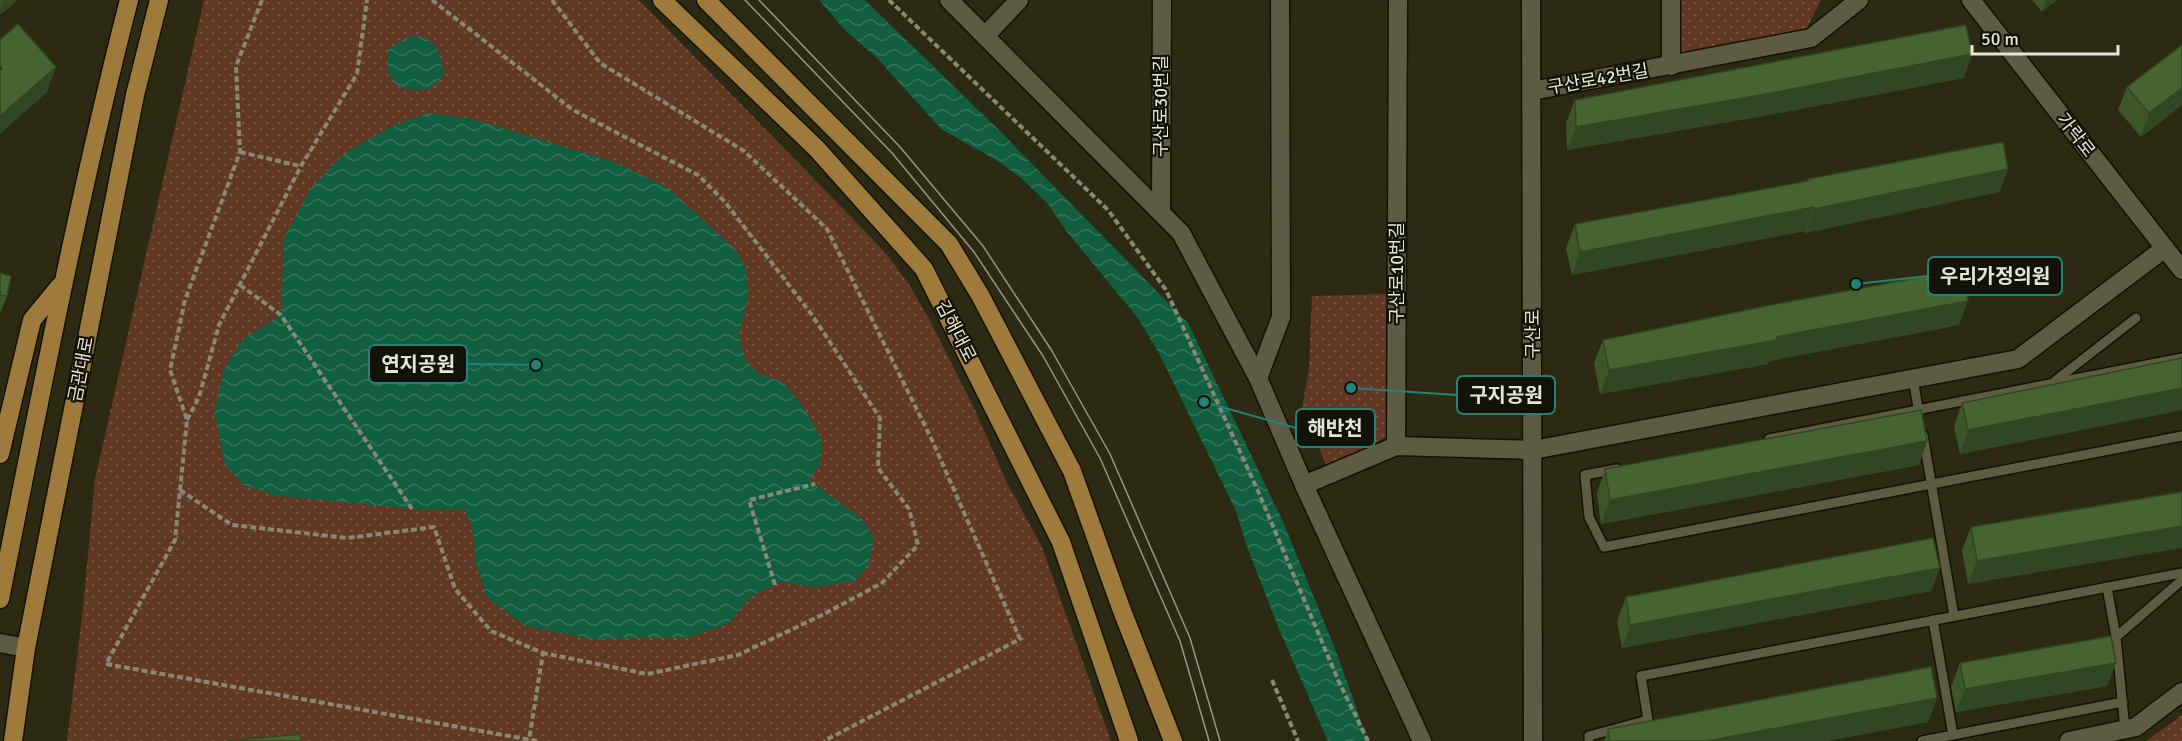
<svg xmlns="http://www.w3.org/2000/svg" width="2182" height="741" viewBox="0 0 2182 741" font-family="Signika,'Noto Sans KR',sans-serif">
  <style>
    .grass { fill: url(#grass-dots) }
    .water { fill: url(#water-waves) }
    .lines { fill: none; stroke-linecap: round; stroke-linejoin: round }
    .service-casing { stroke: #141200; stroke-width: 12 }
    .minor-casing { stroke: #141200; stroke-width: 21 }
    .tertiary-casing { stroke: #141200; stroke-width: 21 }
    .primary-casing { stroke: #141200; stroke-width: 21 }
    .path { stroke: #898875; stroke-width: 4; stroke-dasharray: 6 3; stroke-linecap: butt }
    .service { stroke: #5d5b42; stroke-width: 9 }
    .minor { stroke: #5d5b42; stroke-width: 18 }
    .tertiary { stroke: #5d5b42; stroke-width: 18 }
    .primary { stroke: #9e7b3d; stroke-width: 18 }
    .tram { stroke: #979684; stroke-width: 1.5 }
    .wall { fill: #3c5629 }
    .shaded-wall { fill: #314622 }
    .building { fill: #466430; stroke: #314622; stroke-width: 1.5 }
    .labels { text-anchor: middle; dominant-baseline: central; stroke-width: 4.5; stroke-linejoin: round; paint-order: stroke }
    .street-label { font-size: 18px; fill: #e5e5d6; stroke: #131208 }
    .leader { fill: none; stroke: #248178; stroke-width: 2 }
    .callout-dot { fill: #248178; stroke: #131208; stroke-width: 2 }
    .callout { fill: #131208; stroke: #248178; stroke-width: 2 }
    .callout-label { font-size: 20px; text-anchor: middle; font-weight: bold; fill: #e5e5d6 }
  </style>
  <defs>
    <pattern id="grass-dots" width="8" height="8" patternUnits="userSpaceOnUse" patternTransform="scale(1.5)"><rect width="8" height="8" fill="#603824"/><path d="M2 2h.1M6 6h.1" fill="none" stroke="#775543" stroke-width="1.8" stroke-linecap="round"/></pattern>
    <pattern id="water-waves" width="16" height="10" patternUnits="userSpaceOnUse" patternTransform="scale(1.5)"><rect width="16" height="10" fill="#115e41"/><path d="M0 5q4-4 8 0t8 0" fill="none" stroke="#34755c"/></pattern>
  </defs>
  <rect width="100%" height="100%" fill="#2c2a13"/>
  <g class="grass">
    <polygon points="204,0 639,0 857,223 889,257 910,286 929,319 975,410 1007,483 1042,547 1111,741 67,741 83,608 95,479"/>
    <polygon points="1677,0 1821,0 1805,32 1678,57"/>
    <polygon points="1389,294 1398,415 1386,437 1327,467 1302,408 1309,369 1312,296"/>
    <polygon points="2182,715 2182,741 2146,741"/>
  </g>
  <g class="water">
    <polygon points="819,0 865,0 998,129 1188,323 1284,524 1336,651 1368,741 1328,741 1279,629 1247,547 1236,511 1160,355 1138,318 1067,232 1048,204 1020,177 996,160 941,129 877,58 844,29"/>
    <path d="M407,37C411,37 418,35 422,37C439,41 442,61 444,75C428,94 421,92 399,87L387,72L388,50Z"/>
    <polygon points="427,113 469,118 612,161 668,188 736,250 746,268 748,298 739,335 745,359 757,373 784,383 805,409 822,440 820,463 809,480 862,519 874,538 869,564 855,581 817,587 781,582 751,596 729,623 690,637 591,639 525,626 487,597 475,560 474,538 470,521 464,509 412,509 273,495 242,484 225,464 214,413 224,369 243,339 281,315 284,238 311,188 344,154 388,128"/>
  </g>
  <g class="lines">
    <defs>
      <g id="service">
        <polyline points="1913,379 1919,413"/>
        <polyline points="2055,381 2136,318"/>
        <polyline points="1923,435 1954,616"/>
        <polyline points="1769,439 2182,358"/>
        <polyline points="1617,469 1585,475 1589,517 1604,547 2182,436"/>
        <polyline points="2107,587 2116,637"/>
        <polyline points="1933,620 1953,735"/>
        <polyline points="2125,730 2116,637 2182,580"/>
        <polyline points="1589,741 1589,736 1648,720 1641,676 2182,573"/>
        <polyline points="1922,741 2123,702"/>
      </g>
      <g id="minor">
        <polyline points="949,0 1181,233 1258,378 1304,485 1422,741"/>
        <polyline points="985,36 1019,0"/>
        <polyline points="1671,66 1671,0"/>
        <polyline points="1532,91 1811,38 1859,0"/>
        <polyline points="1161,211 1162,0"/>
        <polyline points="1258,378 1281,317 1280,0"/>
        <polyline points="1396,446 1398,0"/>
        <polyline points="1304,485 1396,446 1533,450 2018,359 2165,248"/>
        <polyline points="0,643 26,648"/>
        <polyline points="2069,741 2136,727 2182,692"/>
      </g>
      <g id="tertiary">
        <polyline points="1531,0 1533,741"/>
        <polyline points="1971,0 2182,270"/>
      </g>
      <g id="primary">
        <polyline points="662,0 817,149 924,269 1061,542 1129,741"/>
        <polyline points="706,0 949,244 980,295 1072,471 1121,608 1173,741"/>
        <polyline points="0,454 32,320 60,286"/>
        <path d="M0,599C40,398 78,198 129,0"/>
        <polyline points="13,741 26,648 135,95 159,0"/>
      </g>
    </defs>
    <use href="#service" class="service-casing"/>
    <use href="#minor" class="minor-casing"/>
    <use href="#tertiary" class="tertiary-casing"/>
    <use href="#primary" class="primary-casing"/>
    <g class="path">
      <polyline points="262,0 236,66 240,152 185,300 170,370 187,420 175,540 106,664 537,741"/>
      <polyline points="432,0 573,110 698,175 725,202 812,315 880,418 878,468 909,509 918,545 882,583 822,615 738,655 647,674 543,653"/>
      <polyline points="552,0 600,63 744,151 827,229 931,438 1020,639 824,741"/>
      <polyline points="889,0 1108,210 1166,290 1258,491 1339,682 1368,741"/>
      <polyline points="240,152 300,166"/>
      <polyline points="240,285 281,315 412,509"/>
      <polyline points="187,420 199,397 219,325 301,166 357,74 367,0"/>
      <polyline points="180,490 232,525 347,538 434,527 455,589 491,631 543,653 529,740"/>
      <polyline points="775,585 749,500 815,484"/>
      <polyline points="1272,680 1298,741"/>
    </g>
    <use href="#service" class="service"/>
    <use href="#minor" class="minor"/>
    <use href="#tertiary" class="tertiary"/>
    <use href="#primary" class="primary"/>
    <g class="tram">
      <polyline points="745,0 892,153 974,252 1043,356 1100,458 1180,641 1209,741"/>
      <polyline points="759,0 900,147 983,246 1052,351 1110,454 1190,638 1220,741"/>
    </g>
  </g>
  <g class="wall">
    <polygon points="0,0 17,0 0,15"/>
    <polygon points="2032,0 2057,0 2042,12"/>
    <polygon points="2182,45 2182,105 2141,137 2118,110 2127,87"/>
    <polygon points="1964,78 1763,116 1567,150 1566,123 1575,100"/>
    <polygon points="2008,169 1999,192 1805,233 1805,231 1572,275 1566,248 1575,224 1807,181 1808,179"/>
    <polygon points="0,273 7,296 0,314"/>
    <polygon points="1959,325 1769,361 1768,364 1600,394 1594,363 1603,340"/>
    <polygon points="2182,358 2182,410 1960,454 1954,427 1962,403"/>
    <polygon points="1927,441 1919,465 1601,524 1597,493 1605,469"/>
    <polygon points="2182,492 1968,584 1962,550 1971,527"/>
    <polygon points="1940,568 1931,591 1622,648 1617,621 1626,597"/>
    <polygon points="1960,663 2107,686 1956,712 1951,687"/>
    <polygon points="1937,698 1928,722 1826,741 1604,741 1608,729"/>
  </g>
  <g class="shaded-wall">
    <polygon points="4,0 17,0 0,15 0,11"/>
    <polygon points="2047,0 2057,0 2042,12"/>
    <polygon points="1972,54 1964,78 1763,116 1567,150 1576,127"/>
    <polygon points="56,67 47,92 0,134 0,116"/>
    <polygon points="2182,88 2182,105 2141,137 2149,113"/>
    <polygon points="2008,169 1999,192 1805,233 1814,209"/>
    <polygon points="1814,207 1805,231 1572,275 1580,252"/>
    <polygon points="1968,301 1959,325 1769,361 1768,364 1600,394 1609,370"/>
    <polygon points="2182,388 2182,410 1960,454 1968,430"/>
    <polygon points="1927,441 1919,465 1601,524 1610,500"/>
    <polygon points="2182,526 2182,548 1968,584 1977,561"/>
    <polygon points="1940,568 1931,591 1622,648 1630,625"/>
    <polygon points="2116,663 2107,686 1956,712 1965,689"/>
    <polygon points="1937,698 1928,722 1826,741 1707,741"/>
  </g>
  <g class="building">
    <polygon points="18,24 56,67 0,116 0,71 2,69 0,66 0,40"/>
    <polygon points="1966,25 1972,54 1772,93 1576,127 1575,100"/>
    <polygon points="2182,45 2182,88 2149,113 2127,87"/>
    <polygon points="2003,142 2008,169 1814,209 1814,207 1580,252 1575,224 1808,181 1808,179"/>
    <polygon points="1964,269 1968,301 1776,337 1777,340 1609,370 1603,340 1771,305"/>
    <polygon points="0,273 11,276 7,296 0,295"/>
    <polygon points="2182,358 2182,388 1968,430 1962,403"/>
    <polygon points="1921,410 1927,441 1610,500 1605,469"/>
    <polygon points="2182,492 2182,526 1977,561 1971,527"/>
    <polygon points="1933,538 1940,568 1630,625 1626,597"/>
    <polygon points="2111,636 2116,663 1965,689 1960,663"/>
    <polygon points="1931,667 1937,698 1707,741 1610,741 1608,729"/>
    <polygon points="300,734 301,741 228,741"/>
  </g>
  <g class="labels">
    <g class="street-label">
      <text transform="translate(1598 79) rotate(-10)">구산로42번길</text>
      <text transform="translate(1161 106) rotate(-90)">구산로30번길</text>
      <text transform="translate(2076 135) rotate(52)">가락로</text>
      <text transform="translate(1397 273) rotate(-90)">구산로10번길</text>
      <text transform="translate(956 331) rotate(63)">김해대로</text>
      <text transform="translate(1533 334) rotate(-90)">구산로</text>
      <text transform="translate(81 369) rotate(-79)">금관대로</text>
    </g>
  </g>
  <path class="leader" d="M1856 284L1928 276M536 365L467 364M1351 388L1457 395M1204 402L1296 428"/>
  <g class="callout-dot">
    <circle cx="1856" cy="284" r="6"/>
    <circle cx="536" cy="365" r="6"/>
    <circle cx="1351" cy="388" r="6"/>
    <circle cx="1204" cy="402" r="6"/>
  </g>
  <g class="callout">
    <rect x="1928" y="257" width="134" height="38" rx="6"/>
    <rect x="369" y="345" width="98" height="38" rx="6"/>
    <rect x="1457" y="376" width="98" height="38" rx="6"/>
    <rect x="1296" y="409" width="79" height="38" rx="6"/>
  </g>
  <g class="callout-label">
    <text x="1995" y="283">우리가정의원</text>
    <text x="418" y="371">연지공원</text>
    <text x="1506" y="402">구지공원</text>
    <text x="1335" y="435">해반천</text>
  </g>
  <path d="M1972 45v9h146v-9" fill="none" stroke="#e5e5d6" stroke-width="3"/>
  <text x="1981" y="45" font-size="18" fill="#e5e5d6" stroke="#131208" stroke-width="4.5" paint-order="stroke">50 m</text>
</svg>
